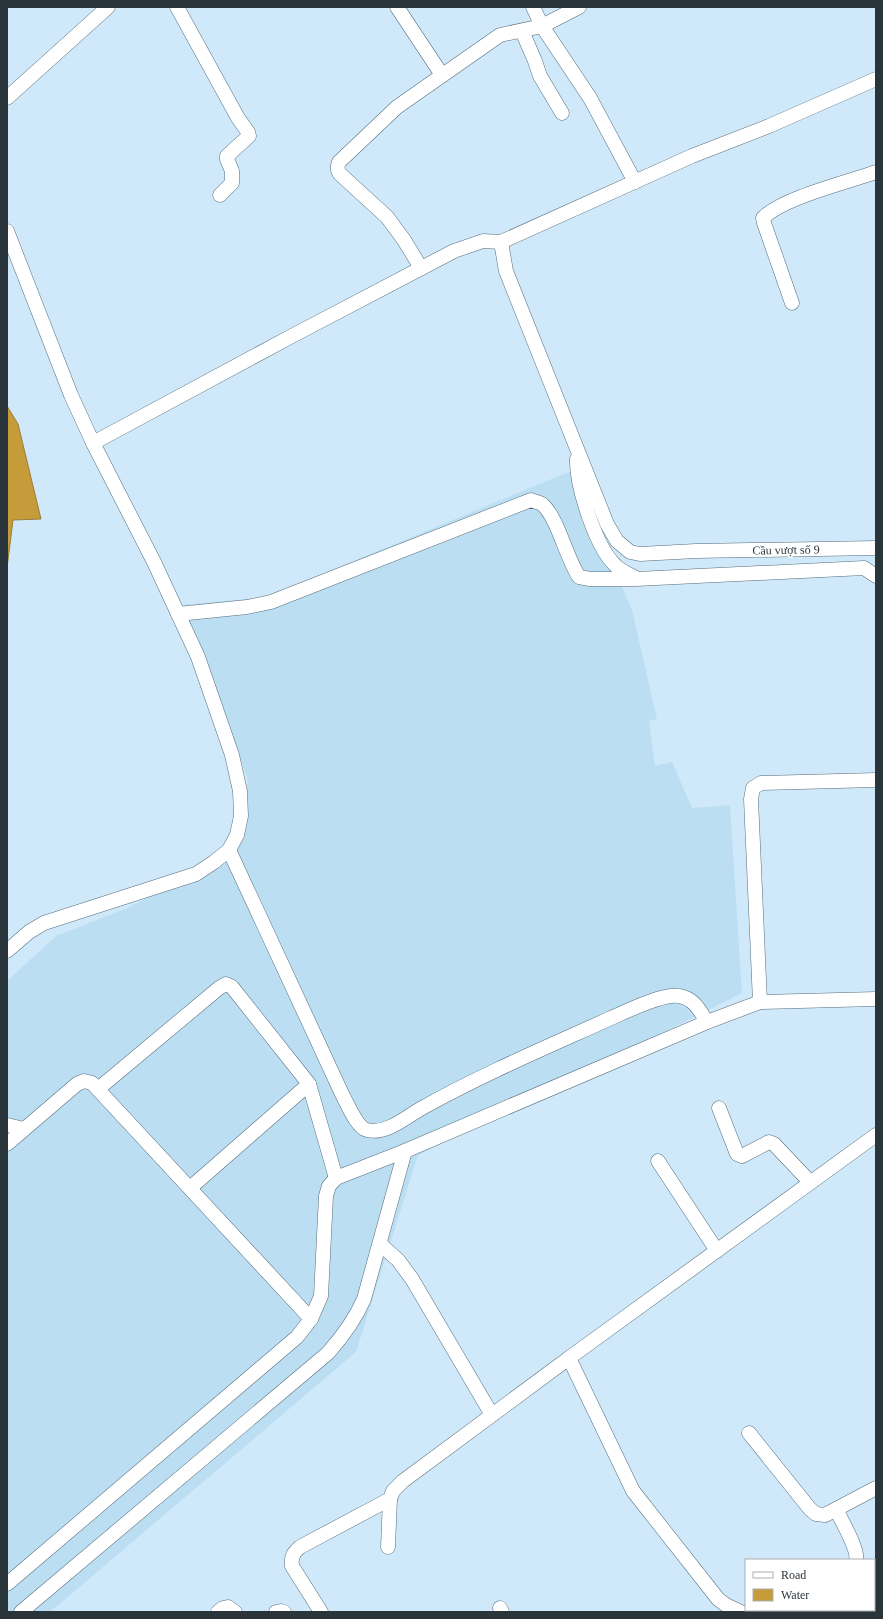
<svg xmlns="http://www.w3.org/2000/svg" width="883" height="1619" viewBox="0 0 883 1619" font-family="Georgia,serif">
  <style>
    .built { fill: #bcdef3 }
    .water { fill: #c69b39; stroke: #977c3a }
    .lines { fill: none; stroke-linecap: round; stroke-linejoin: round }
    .minor-casing { stroke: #556d7c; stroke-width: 15 }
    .minor { stroke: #fff; stroke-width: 14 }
    .labels { text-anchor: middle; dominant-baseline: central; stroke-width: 4; stroke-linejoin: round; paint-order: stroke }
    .street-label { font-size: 12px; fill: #2a343b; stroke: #fff }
  </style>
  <rect width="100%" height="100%" fill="#cfe9fa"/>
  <polygon class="built" points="571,471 632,610 657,719 649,721 655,766 672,762 692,808 730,805 742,993 418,1155 356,1352 50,1612 7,1612 7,981 56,936 127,908 237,853 248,780 182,605 267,597"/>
  <polygon class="water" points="7,406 18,424 41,519 13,520 7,568"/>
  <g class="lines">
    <defs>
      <g id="minor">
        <polyline points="177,7 238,118 248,132 249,136 227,156 227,159 232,171 232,183 220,195"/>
        <polyline points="397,7 442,75"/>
        <polyline points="533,7 542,26 590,98 635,182"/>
        <polyline points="522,31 535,61 540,76 562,113"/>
        <polyline points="7,98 108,7"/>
        <polyline points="7,231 71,395 93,443 154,562 198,657 232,755 240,791 241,816 237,835 229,850 214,862 196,874 44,923 29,932 7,951"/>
        <polyline points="501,242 506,271 607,524 617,541 630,552 640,554 696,551 876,548"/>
        <path d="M421,268L404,240L387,217L340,174C337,170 337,167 339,162L397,107L500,35L542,26L579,7"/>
        <path d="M792,303L764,223L763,218C782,198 848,182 876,172"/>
        <polyline points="93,443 290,337 454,251 483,241 501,242 692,156 769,126 876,79"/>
        <path d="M577,459C576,486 596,547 615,565C620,571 629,574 636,578"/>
        <path d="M178,614L247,607L271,602L531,500C535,502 540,502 543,505C558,519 566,557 579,577L590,579H636L864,568L876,576"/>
        <path d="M229,850L342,1094C347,1103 357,1128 367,1130C386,1135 406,1117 422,1108C483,1074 547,1047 611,1018C627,1011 663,993 679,996C694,998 700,1011 707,1022"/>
        <polyline points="760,1002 751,799 753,788 761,783 876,780"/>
        <polyline points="309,1084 336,1178"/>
        <polyline points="98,1089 219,988 226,984 232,987 309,1084 190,1188"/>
        <polyline points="719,1108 737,1154 742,1156 769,1142 774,1144 810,1182"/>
        <polyline points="7,1125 24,1129"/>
        <polyline points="7,1144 77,1084 84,1081 92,1083 311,1319"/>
        <polyline points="658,1161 717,1251"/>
        <polyline points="380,1244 398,1260 412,1279 492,1415"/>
        <polyline points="749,1433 810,1509 816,1514 825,1515 876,1488"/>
        <path d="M836,1509C841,1520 859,1550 856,1560"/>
        <polyline points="388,1547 390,1499 393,1491 403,1481 569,1358"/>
        <polyline points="7,1584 297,1337 311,1319 321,1296 326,1196 329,1186 336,1178 405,1151"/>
        <polyline points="500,1608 502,1612"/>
        <path d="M21,1612L328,1353C343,1336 355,1320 364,1299L405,1151L707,1022L760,1002L876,999"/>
        <polyline points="218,1612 223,1608 228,1607 235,1612"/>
        <polyline points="276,1612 281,1611 284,1612"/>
        <path d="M321,1612L292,1566C291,1557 293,1553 300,1547L390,1499"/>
        <polyline points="741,1612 726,1605 718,1599 633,1491 569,1358 876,1135"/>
        <polyline points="821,1612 823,1610"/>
      </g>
    </defs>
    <use href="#minor" class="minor-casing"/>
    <use href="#minor" class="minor"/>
  </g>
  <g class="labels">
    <g class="street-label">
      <text transform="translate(786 550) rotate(-1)">Cầu vượt số 9</text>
    </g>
  </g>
  <rect width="883" height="1619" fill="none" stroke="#2a343b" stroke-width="16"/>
  <rect x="745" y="1559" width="130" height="52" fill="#ffffff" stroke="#aaaeb1"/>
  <rect x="753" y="1572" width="20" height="6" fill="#ffffff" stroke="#aaaeb1"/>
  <text x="781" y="1579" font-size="12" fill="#2a343b">Road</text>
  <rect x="753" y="1589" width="20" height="12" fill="#c69b39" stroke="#aaaeb1"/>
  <text x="781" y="1599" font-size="12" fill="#2a343b">Water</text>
</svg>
